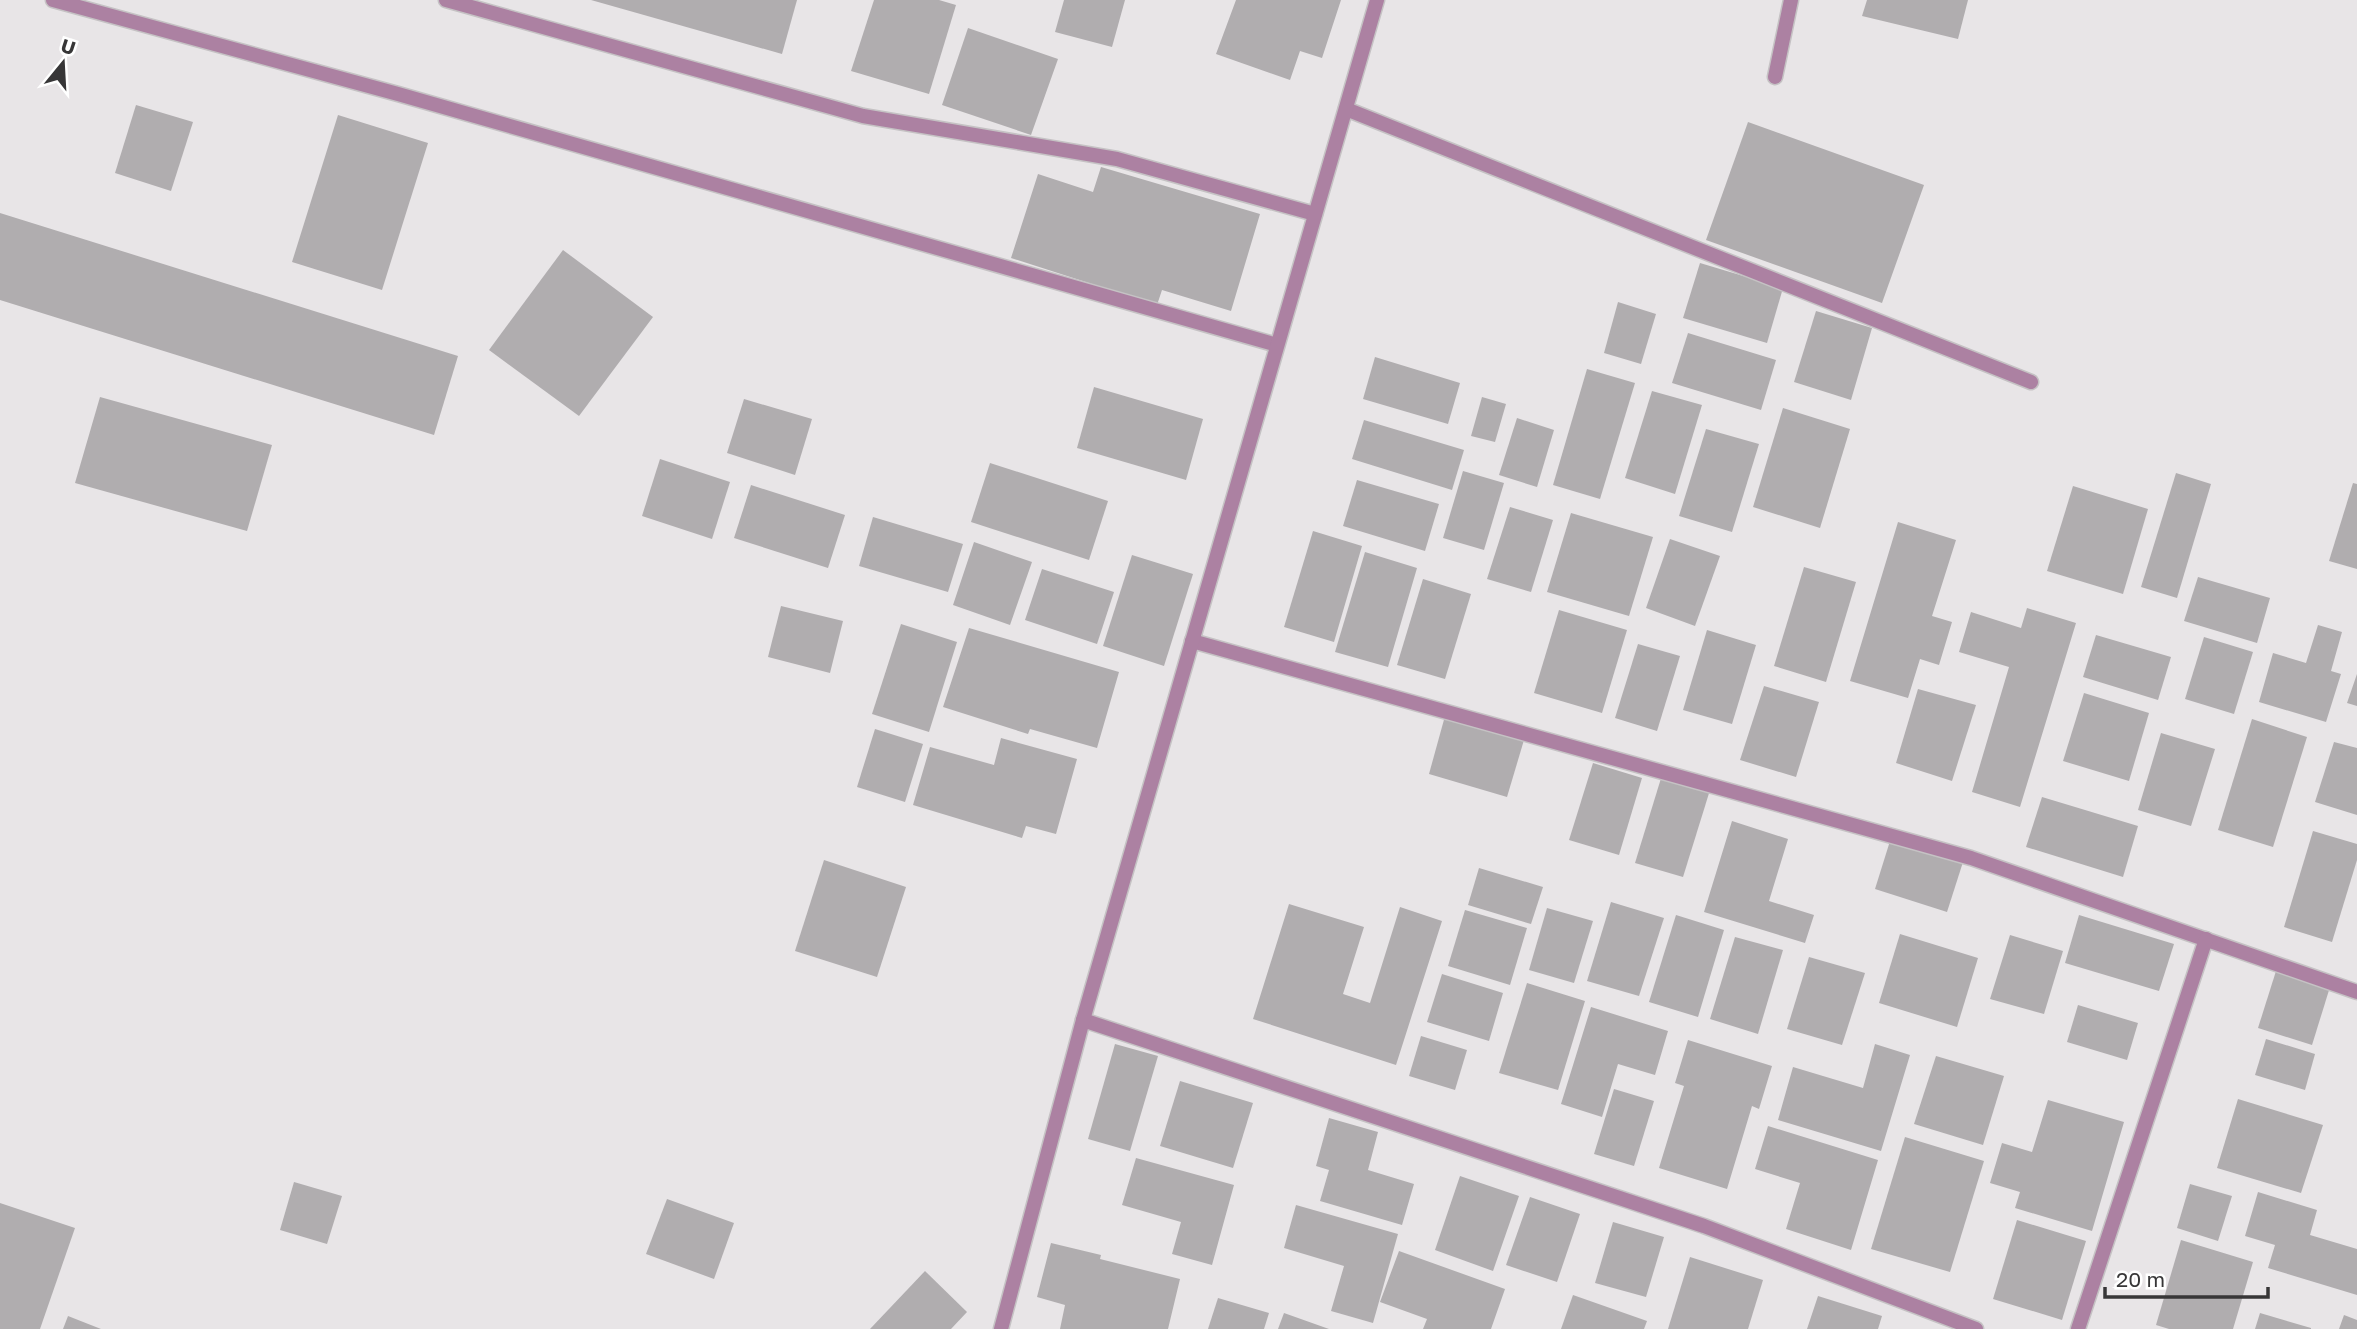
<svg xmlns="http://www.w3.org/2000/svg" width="2357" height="1329" viewBox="0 0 2357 1329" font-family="'Golos Text',sans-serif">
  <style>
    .building { fill: #b0adaf }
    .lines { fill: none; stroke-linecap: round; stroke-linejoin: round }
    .minor-casing { stroke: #c5c2c4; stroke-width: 17 }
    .minor { stroke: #ac81a2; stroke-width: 14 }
  </style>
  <rect width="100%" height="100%" fill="#e8e5e7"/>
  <g class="building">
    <polygon points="591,0 797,0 782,54"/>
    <polygon points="874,0 939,0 956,5 929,94 851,71"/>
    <polygon points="1064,0 1125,0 1112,47 1055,32"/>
    <polygon points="1236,0 1341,0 1322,58 1300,51 1290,80 1216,54"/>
    <polygon points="1867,0 1968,0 1958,39 1862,16"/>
    <polygon points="968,28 1058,59 1031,135 942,105"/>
    <polygon points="136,105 193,122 171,191 115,173"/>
    <polygon points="338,115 428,143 382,290 292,262"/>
    <polygon points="1748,122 1924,185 1882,303 1706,240"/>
    <polygon points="1101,167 1260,214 1231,311 1162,290 1157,305 1011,258 1038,174 1093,192"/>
    <polygon points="0,213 458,356 434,435 0,300"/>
    <polygon points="563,250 653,317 579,416 489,350"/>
    <polygon points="1700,263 1783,288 1767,343 1683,318"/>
    <polygon points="1618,302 1656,314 1641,364 1604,353"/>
    <polygon points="1816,311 1872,328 1851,400 1794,382"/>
    <polygon points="1688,333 1776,360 1761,410 1672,383"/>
    <polygon points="1375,357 1460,383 1448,424 1363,399"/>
    <polygon points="1587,369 1635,383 1600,499 1553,485"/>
    <polygon points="1094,387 1203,419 1186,480 1077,448"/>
    <polygon points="1652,391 1702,405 1675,494 1625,478"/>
    <polygon points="100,397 272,445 247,531 75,483"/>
    <polygon points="1482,397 1506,404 1495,442 1471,436"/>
    <polygon points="744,399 812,419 795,475 727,453"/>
    <polygon points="1783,408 1850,429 1820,528 1753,507"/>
    <polygon points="1517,418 1554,430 1537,487 1499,475"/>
    <polygon points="1364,420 1464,450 1452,490 1352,459"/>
    <polygon points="1706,429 1759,444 1732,532 1679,516"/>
    <polygon points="660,459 730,482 712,539 642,516"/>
    <polygon points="990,463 1108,501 1089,560 971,522"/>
    <polygon points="1463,471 1504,483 1484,550 1443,538"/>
    <polygon points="2176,473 2211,484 2177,598 2141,587"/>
    <polygon points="1357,480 1439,504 1425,551 1343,526"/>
    <polygon points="2353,483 2357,484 2357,569 2329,561"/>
    <polygon points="751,485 845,515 828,568 734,538"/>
    <polygon points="2073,486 2148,509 2123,594 2047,571"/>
    <polygon points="1510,507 1553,520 1531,592 1487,579"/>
    <polygon points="1571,513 1653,537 1629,616 1547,592"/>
    <polygon points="873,517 963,544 948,592 859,566"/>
    <polygon points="1898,522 1956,540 1932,616 1952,622 1939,665 1920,659 1908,698 1850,681"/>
    <polygon points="1313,531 1362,546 1334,642 1284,627"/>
    <polygon points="1670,539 1720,556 1695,626 1646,608"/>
    <polygon points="974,542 1032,562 1010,625 953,605"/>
    <polygon points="1365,552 1417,568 1388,667 1335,652"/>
    <polygon points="1132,555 1193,574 1164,666 1103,646"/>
    <polygon points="1804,567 1856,582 1826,682 1774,666"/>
    <polygon points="1042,569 1114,592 1097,644 1025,620"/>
    <polygon points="2198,577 2270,598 2257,643 2184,621"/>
    <polygon points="1423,579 1471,594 1445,679 1397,665"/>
    <polygon points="781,606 843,621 830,673 768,657"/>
    <polygon points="2027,608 2076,623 2020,807 1972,792 2009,667 1959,652 1971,612 2021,628"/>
    <polygon points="1559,610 1627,630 1602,713 1534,693"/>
    <polygon points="901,624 957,642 929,732 872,714"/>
    <polygon points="2318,625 2342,632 2331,671 2341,674 2326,722 2259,702 2273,653 2306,663"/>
    <polygon points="969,628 1119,672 1097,748 1030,729 1028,734 943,707"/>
    <polygon points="1707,630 1756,645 1732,724 1683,710"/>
    <polygon points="2096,635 2171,657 2158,700 2083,677"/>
    <polygon points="2204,637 2253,652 2234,714 2185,699"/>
    <polygon points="1638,644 1680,656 1657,731 1615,718"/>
    <polygon points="2357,674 2357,706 2347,703"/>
    <polygon points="1764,686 1819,702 1796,777 1740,760"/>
    <polygon points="1918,689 1976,705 1952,781 1896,763"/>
    <polygon points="2084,693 2149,713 2129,781 2063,761"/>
    <polygon points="1445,716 1524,740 1507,797 1429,774"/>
    <polygon points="2252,719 2307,737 2273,847 2218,830"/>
    <polygon points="875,729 923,744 905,802 857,787"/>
    <polygon points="2161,733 2215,749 2191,826 2138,810"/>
    <polygon points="1001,738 1077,759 1056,834 1026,826 1022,838 913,805 930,747 994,765"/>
    <polygon points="2334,742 2357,748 2357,815 2315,802"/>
    <polygon points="1593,763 1642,778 1619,855 1569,840"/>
    <polygon points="1662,775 1710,790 1683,877 1635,863"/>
    <polygon points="2042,797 2138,826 2123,877 2026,847"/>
    <polygon points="1732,821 1788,839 1769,901 1814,915 1805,943 1704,912"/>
    <polygon points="2313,831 2357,844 2357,860 2332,942 2284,927"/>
    <polygon points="1890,841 1963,862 1947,912 1875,889"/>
    <polygon points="824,860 906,887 877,977 795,951"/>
    <polygon points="1479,868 1543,887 1531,924 1468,905"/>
    <polygon points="1611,902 1664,918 1639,996 1587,981"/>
    <polygon points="1289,904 1364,927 1343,994 1370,1003 1400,907 1442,921 1396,1065 1253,1019"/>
    <polygon points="1547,908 1593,921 1574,983 1529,970"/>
    <polygon points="1465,910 1527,928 1510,985 1448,966"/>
    <polygon points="1676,915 1724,930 1698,1017 1649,1002"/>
    <polygon points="2079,915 2174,944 2159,991 2065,963"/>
    <polygon points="1900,934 1978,958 1957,1027 1879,1003"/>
    <polygon points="2010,935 2063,951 2044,1014 1990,999"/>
    <polygon points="1735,937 1783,950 1758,1034 1710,1019"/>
    <polygon points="1809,957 1865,973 1842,1045 1787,1029"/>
    <polygon points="2276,971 2330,987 2312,1045 2258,1028"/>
    <polygon points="1442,974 1503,993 1489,1041 1427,1022"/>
    <polygon points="1527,983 1585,1001 1558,1090 1499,1073"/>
    <polygon points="2078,1005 2138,1023 2127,1060 2067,1042"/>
    <polygon points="1591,1007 1668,1031 1655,1075 1618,1064 1602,1117 1561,1104"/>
    <polygon points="1421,1036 1467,1050 1455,1090 1409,1076"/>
    <polygon points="2266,1039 2315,1054 2305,1090 2255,1075"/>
    <polygon points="1688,1040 1772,1066 1759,1109 1752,1106 1727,1189 1659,1168 1684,1086 1675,1083"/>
    <polygon points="1115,1044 1158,1056 1130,1151 1088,1139"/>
    <polygon points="1875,1044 1910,1055 1881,1151 1778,1120 1793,1067 1863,1088"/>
    <polygon points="1936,1056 2004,1076 1983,1145 1914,1124"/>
    <polygon points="1180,1081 1253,1103 1233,1168 1160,1146"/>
    <polygon points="1614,1089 1654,1101 1634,1166 1594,1154"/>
    <polygon points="2238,1099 2323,1125 2301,1193 2217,1168"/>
    <polygon points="2048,1100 2124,1122 2092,1231 2015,1208 2020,1192 1990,1183 2002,1143 2032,1152"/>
    <polygon points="1329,1118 1378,1132 1368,1170 1414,1184 1402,1225 1320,1201 1329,1170 1316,1166"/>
    <polygon points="1768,1126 1878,1160 1851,1250 1786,1229 1800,1183 1755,1169"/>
    <polygon points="1905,1137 1984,1161 1950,1272 1871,1249"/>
    <polygon points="1136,1158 1234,1185 1212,1265 1172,1254 1181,1222 1122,1205"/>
    <polygon points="1460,1176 1519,1196 1493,1271 1435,1250"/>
    <polygon points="294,1182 342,1196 327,1244 280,1230"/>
    <polygon points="2190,1184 2232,1196 2218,1241 2177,1228"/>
    <polygon points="2258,1192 2317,1210 2310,1235 2357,1249 2357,1295 2268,1268 2275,1245 2245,1236"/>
    <polygon points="1530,1197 1580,1214 1557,1282 1506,1265"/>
    <polygon points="667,1199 734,1223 714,1279 646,1254"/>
    <polygon points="0,1203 75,1228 40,1329 0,1329"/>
    <polygon points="1296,1205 1398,1234 1373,1323 1331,1311 1344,1266 1284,1248"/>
    <polygon points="2017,1220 2086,1241 2062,1320 1993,1299"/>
    <polygon points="1613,1222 1664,1237 1646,1297 1595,1283"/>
    <polygon points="2181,1240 2253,1262 2233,1329 2169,1329 2156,1325"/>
    <polygon points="1051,1243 1101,1255 1100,1259 1180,1279 1168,1329 1060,1329 1065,1305 1037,1297"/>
    <polygon points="1399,1251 1505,1289 1491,1329 1423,1329 1427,1319 1380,1302"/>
    <polygon points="1690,1257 1763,1280 1748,1329 1668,1329"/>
    <polygon points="925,1271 967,1312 951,1329 870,1329"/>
    <polygon points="1573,1295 1647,1321 1644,1329 1561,1329"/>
    <polygon points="1818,1296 1882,1316 1878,1329 1807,1329"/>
    <polygon points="1218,1298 1269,1313 1264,1329 1208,1329"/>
    <polygon points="1284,1313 1329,1329 1278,1329"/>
    <polygon points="2260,1313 2311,1328 2311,1329 2255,1329"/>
    <polygon points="2344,1315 2357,1320 2357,1329 2339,1329"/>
    <polygon points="68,1316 101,1329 63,1329"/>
  </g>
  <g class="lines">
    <defs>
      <g id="minor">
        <polyline points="53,0 398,94 1277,345"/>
        <polyline points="446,0 863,116 1117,159 1315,214"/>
        <polyline points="1775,77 1791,0"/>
        <polyline points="1346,109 2031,382"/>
        <polyline points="1192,641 1971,858 2357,992"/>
        <polyline points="1083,1020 1704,1226 1976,1329"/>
        <polyline points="1001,1329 1083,1020 1377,0"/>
        <polyline points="2078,1329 2206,939"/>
      </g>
    </defs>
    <use href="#minor" class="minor-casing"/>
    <use href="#minor" class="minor"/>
  </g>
  <g transform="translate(63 63) rotate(18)" stroke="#ffffff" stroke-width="5" paint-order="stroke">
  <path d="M0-5L12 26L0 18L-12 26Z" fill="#373637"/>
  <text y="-10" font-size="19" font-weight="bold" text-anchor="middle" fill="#373637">U</text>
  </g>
  <path d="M2105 1287v10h163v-10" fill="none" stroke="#373637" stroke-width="3.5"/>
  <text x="2116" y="1287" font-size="21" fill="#373637" stroke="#ffffff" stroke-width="5" paint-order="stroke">20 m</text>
</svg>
